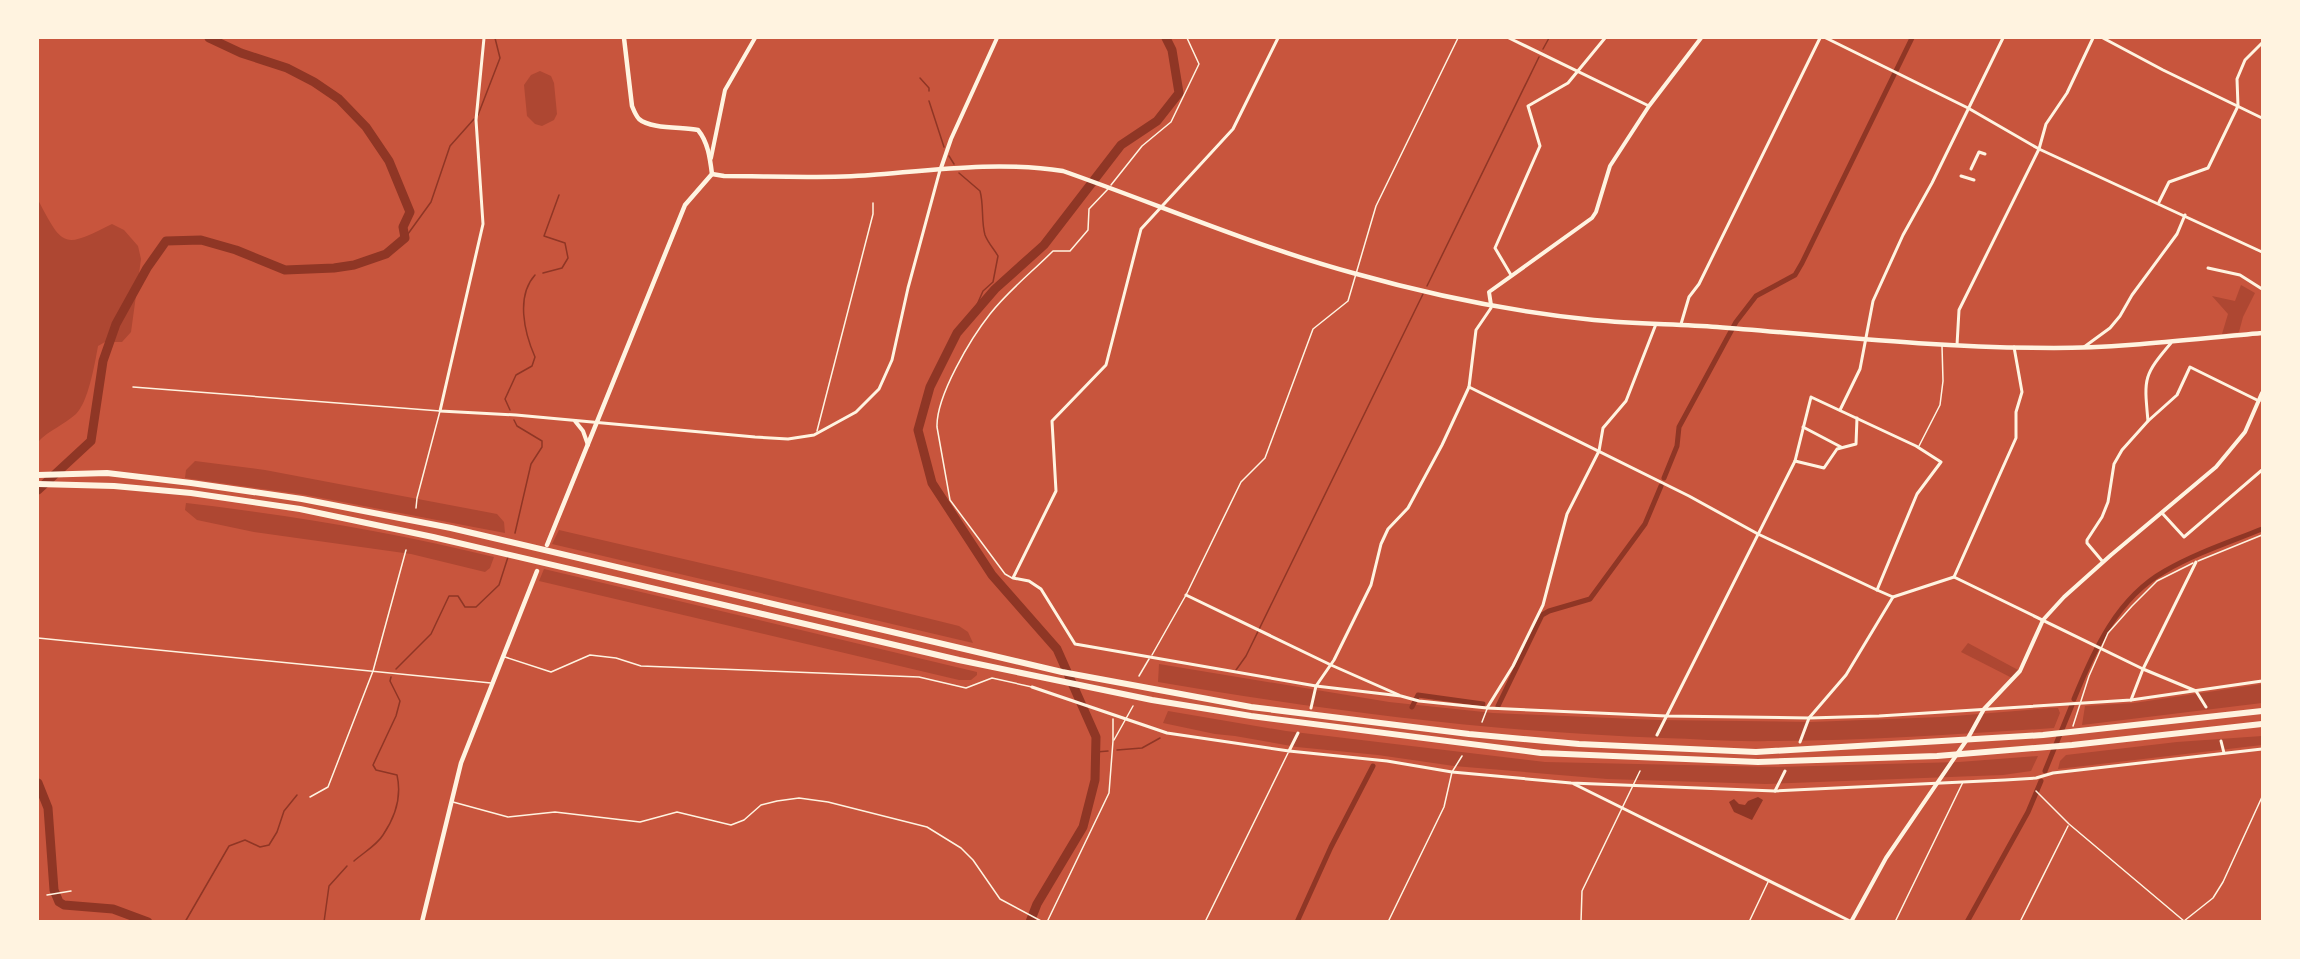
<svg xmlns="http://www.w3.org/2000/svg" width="2300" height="959" viewBox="0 0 2300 959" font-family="'Public Sans',sans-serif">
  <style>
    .green { fill: #ae4732 }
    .water { fill: #8f3625 }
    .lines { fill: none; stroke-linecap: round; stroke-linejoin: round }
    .stream { stroke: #8f3625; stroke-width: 1.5 }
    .canal { stroke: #8f3625; stroke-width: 5 }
    .river { stroke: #8f3625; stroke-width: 9 }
    .service { stroke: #fff3e0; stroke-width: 1.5 }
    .minor { stroke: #fff3e0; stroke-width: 3 }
    .tertiary { stroke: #fff3e0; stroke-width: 4 }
    .secondary { stroke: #fff3e0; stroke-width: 4.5 }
    .motorway { stroke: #fff3e0; stroke-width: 6 }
  </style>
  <rect width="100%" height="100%" fill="#c8553d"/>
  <g class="green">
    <polygon points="540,71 551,76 554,83 557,114 554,120 542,126 535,124 527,116 524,85 531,75"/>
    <path d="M38,200C63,247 63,249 112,224L124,230L138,246L141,259L131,332L122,342H105L98,346C95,363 88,403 76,414C64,425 49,430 38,442Z"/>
    <polygon points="2241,285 2255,293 2243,317 2239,332 2222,334 2228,314 2212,296 2235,301"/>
    <polygon points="195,461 265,470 497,514 504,522 505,533 306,495 185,478 186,470"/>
    <path d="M186,503C289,515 392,532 494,557L490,568L485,572L411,554L254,532L197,520L185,510Z"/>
    <polygon points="559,530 761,577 959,626 968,632 973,643 552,544"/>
    <polygon points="544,569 977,672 977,675 971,680 959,680 539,581"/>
    <polygon points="1968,643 2020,671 2014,679 1961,652"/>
    <path d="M1159,664L1389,702L1493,713L1658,720L1811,722L1942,717L2051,708H2058L2060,713L2054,728C1959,734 1863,741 1768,741C1733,742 1698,739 1663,738C1492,732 1327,711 1158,682Z"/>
    <polygon points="2262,684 2262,703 2082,725 2085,706 2134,703"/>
    <polygon points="1168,711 1286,731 1545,762 1777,767 1959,762 2038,756 2031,771 2003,775 1766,784 1607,779 1454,766 1378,755 1297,747 1235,736 1215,734 1163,723"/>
    <polygon points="2262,736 2262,745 2058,769 2060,761 2066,755 2177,742"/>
  </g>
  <polygon class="water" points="1758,797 1763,800 1752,820 1734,812 1729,802 1734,799 1739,804 1745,805 1748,801"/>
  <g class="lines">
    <g class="stream">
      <polyline points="1543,49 1549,38"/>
      <polyline points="920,78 929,88 929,91"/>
      <polyline points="929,101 944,147"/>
      <polyline points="478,115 500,58 495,38"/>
      <polyline points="949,156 954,164"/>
      <path d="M959,173L980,191C984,205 981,221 985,235C988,243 994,249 998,256L993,282L983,291L973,314"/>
      <polyline points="405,238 431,202 450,146 474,119"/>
      <polyline points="543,273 562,268 568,258 565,243 544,236 559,195"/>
      <polyline points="1427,286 1539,57"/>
      <path d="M510,410L505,399L516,375L532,366L535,357C524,332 516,296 535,275"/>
      <polyline points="514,420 517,426 542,441 542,447 531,464 515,533"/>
      <polyline points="396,669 431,634 449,596 458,596 465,607 476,607 499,585 508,557"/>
      <polyline points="1236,670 1246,656 1423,294"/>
      <polyline points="1117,750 1142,748 1160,738"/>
      <polyline points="1096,752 1108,751"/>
      <path d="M354,861C363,853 377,845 383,835C396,816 402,797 397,775L376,770L373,765L396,716L400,701L390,681L391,677"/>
      <polyline points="185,922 229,846 245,840 260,847 269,845 277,832 284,811 297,795"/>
      <polyline points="324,922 329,886 347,866"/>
    </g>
    <g class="canal">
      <polyline points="1664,478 1677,446 1679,427 1736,322 1756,296 1795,275 1802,263 1912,38"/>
      <path d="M2074,699C2094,650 2117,598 2165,571C2196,553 2230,542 2262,529"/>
      <polyline points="1498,706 1542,615 1549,611 1590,599 1645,524 1661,486"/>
      <polyline points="1412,707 1418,695 1483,704"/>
      <polyline points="2045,771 2072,705"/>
      <polyline points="1297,922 1331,847 1373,766"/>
      <polyline points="1967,922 2028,812 2041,781"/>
    </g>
    <g class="river">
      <polyline points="38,490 91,441 103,361 116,324 147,268 166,241 201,240 236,250 285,270 334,268 354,265 386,254 405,238 403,227 410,212 389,161 366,127 339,99 314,82 287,68 241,53 209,38"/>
      <polyline points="38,783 48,808 54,890 59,902 64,905 113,909 148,922"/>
      <polyline points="1030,922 1037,904 1083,827 1095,780 1096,737 1057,649 992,575 932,483 918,430 930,387 957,333 995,289 1044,245 1121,145 1157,121 1179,93 1172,50 1166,38"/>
    </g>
    <g class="service">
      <polyline points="1111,185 1142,146 1171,122 1199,64 1187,38"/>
      <polyline points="133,387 440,411 417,498 416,508"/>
      <polyline points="817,431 873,214 873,203"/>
      <polyline points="1919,446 1940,405 1943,381 1942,346"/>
      <polyline points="2198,561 2262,535"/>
      <path d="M1012,578L1005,574L950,500L937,427C936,396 971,338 990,314C1008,291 1032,272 1053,251H1070L1088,230L1089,209L1108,189"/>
      <polyline points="38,638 491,683"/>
      <polyline points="1152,655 1186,595 1241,482 1265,458 1313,329 1348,301 1376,206 1458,38"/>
      <polyline points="505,657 551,672 590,655 616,658 641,666 919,677 966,688 992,678 1032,687"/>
      <polyline points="1139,676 1149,659"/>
      <polyline points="1482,722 1487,709"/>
      <polyline points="2073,726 2089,676 2108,633 2132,606 2157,581 2193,563"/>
      <polyline points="1114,740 1133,706"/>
      <polyline points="2036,791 2069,824 2184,921"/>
      <polyline points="310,797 328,787 373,671 406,550"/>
      <polyline points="453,802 508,817 555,812 640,822 677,812 731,825 744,820 761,805 777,801 799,798 828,802 927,827 961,848 973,860 1000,899 1043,922"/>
      <polyline points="47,895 71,891"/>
      <polyline points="2184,921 2213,898 2223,882 2262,797"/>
      <polyline points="1047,922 1109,793 1113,741 1113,719"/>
      <polyline points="1205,922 1288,753"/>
      <polyline points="1388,922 1444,807 1452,772 1462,756"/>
      <polyline points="1581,922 1582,891 1640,771"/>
      <polyline points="1749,922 1768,882"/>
      <polyline points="1895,922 1963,782"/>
      <polyline points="2020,922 2068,826"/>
    </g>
    <g class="minor">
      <polyline points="484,38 476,120 483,224 440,411 516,415 755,437 788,439 814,435 856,412 879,389 892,360 908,288 940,170"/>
      <polyline points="1278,38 1233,129 1141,229 1106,365 1052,421 1056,491 1013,578 1029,581 1041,589 1075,644 1316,686 1401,696 1419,701 1487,708 1666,716 1809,718 1879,716 2131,700 2262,681"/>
      <polyline points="1509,38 1649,106"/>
      <polyline points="1826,38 1968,108 2039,149 2262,252"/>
      <polyline points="2103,38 2163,70 2262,118"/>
      <polyline points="1971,169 1979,152 1985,154"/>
      <polyline points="1961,176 1974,180"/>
      <polyline points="2159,202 2169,182 2208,168 2238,106 2237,79 2245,60 2262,43"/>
      <polyline points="2208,268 2240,275 2262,289"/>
      <polyline points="1511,275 1495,248 1540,146 1528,106 1568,83 1605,38"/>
      <polyline points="1681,324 1689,297 1699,284 1820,38"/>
      <polyline points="1957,345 1959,310 2039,149 2046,124 2067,93 2093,38"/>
      <polyline points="2084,347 2110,328 2120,316 2132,295 2177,234 2185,215"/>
      <polyline points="1469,387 1689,496 1758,534 1877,590 1893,597 1954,577 2143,669 2196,691 2206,707"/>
      <polyline points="1840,410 1860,369 1873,301 1903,235 1932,183 2003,38"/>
      <path d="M2148,421C2144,378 2143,376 2171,343"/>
      <polyline points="1803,427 1841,447"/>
      <polyline points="1795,461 1824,468 1837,449 1856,444 1857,418"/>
      <polyline points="2162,513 2184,537 2262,470"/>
      <polyline points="2103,562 2087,543 2087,540 2102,517 2108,502 2114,464 2122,450 2148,421 2177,395 2190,367 2259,401"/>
      <polyline points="1954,577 2016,438 2016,412 2022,392 2014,347"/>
      <polyline points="1186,595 1331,665 1399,695"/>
      <polyline points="1032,687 1167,733 1289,751"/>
      <polyline points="2131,700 2143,669 2196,562"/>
      <polyline points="1311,708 1316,686 1334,660 1371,585 1381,544 1388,529 1408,508 1442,445 1469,387 1476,330 1491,308 1491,305"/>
      <polyline points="1487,708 1513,666 1543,605 1567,514 1599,451 1603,428 1626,401 1656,324"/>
      <polyline points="1298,733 1289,751 1387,761 1452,772 1571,783 1775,791 2005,780 2036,778 2053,773 2262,749"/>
      <polyline points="1657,735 1795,461 1811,397 1916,446 1941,462 1917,494 1877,590"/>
      <polyline points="2221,741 2224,753"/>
      <polyline points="1800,742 1809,718 1846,675 1893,597"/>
      <polyline points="1574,784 1852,922"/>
      <polyline points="1775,791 1785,771"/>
    </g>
    <g class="tertiary">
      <polyline points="711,158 725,90 755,38"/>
      <polyline points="941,168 951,139 997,38"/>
      <polyline points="1491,305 1489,292 1592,218 1596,212 1610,166 1649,106 1701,38"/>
      <polyline points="575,421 583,431 588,445"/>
      <polyline points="1851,922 1886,858 1968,738 1984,709 2020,671 2043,620 2064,597 2111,555 2216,467 2245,432 2262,393"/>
    </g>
    <g class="secondary">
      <path d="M712,174L724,176C772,176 822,179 871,175C934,170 999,161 1063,171C1160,205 1254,246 1353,273C1431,295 1513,312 1594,320C1635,324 1676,324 1717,327C1829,336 1941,348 2054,348C2124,348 2193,339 2262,333"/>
      <path d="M547,545L685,205L712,174C710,158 708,142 698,130C683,127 650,129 639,119C636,116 634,111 632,106L624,38"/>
      <polyline points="422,922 461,763 537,571"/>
    </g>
    <g class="motorway">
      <polyline points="38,475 107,473 191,483 302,499 451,528 1062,672 1251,707 1469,734 1579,744 1756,752 2043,735 2262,711"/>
      <polyline points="38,484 114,486 191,493 300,509 433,537 959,660 1152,700 1251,716 1541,753 1758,762 1937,756 2072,745 2262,724"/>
    </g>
  </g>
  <rect width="2300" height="959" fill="none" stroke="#fff3e0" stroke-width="78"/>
</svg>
